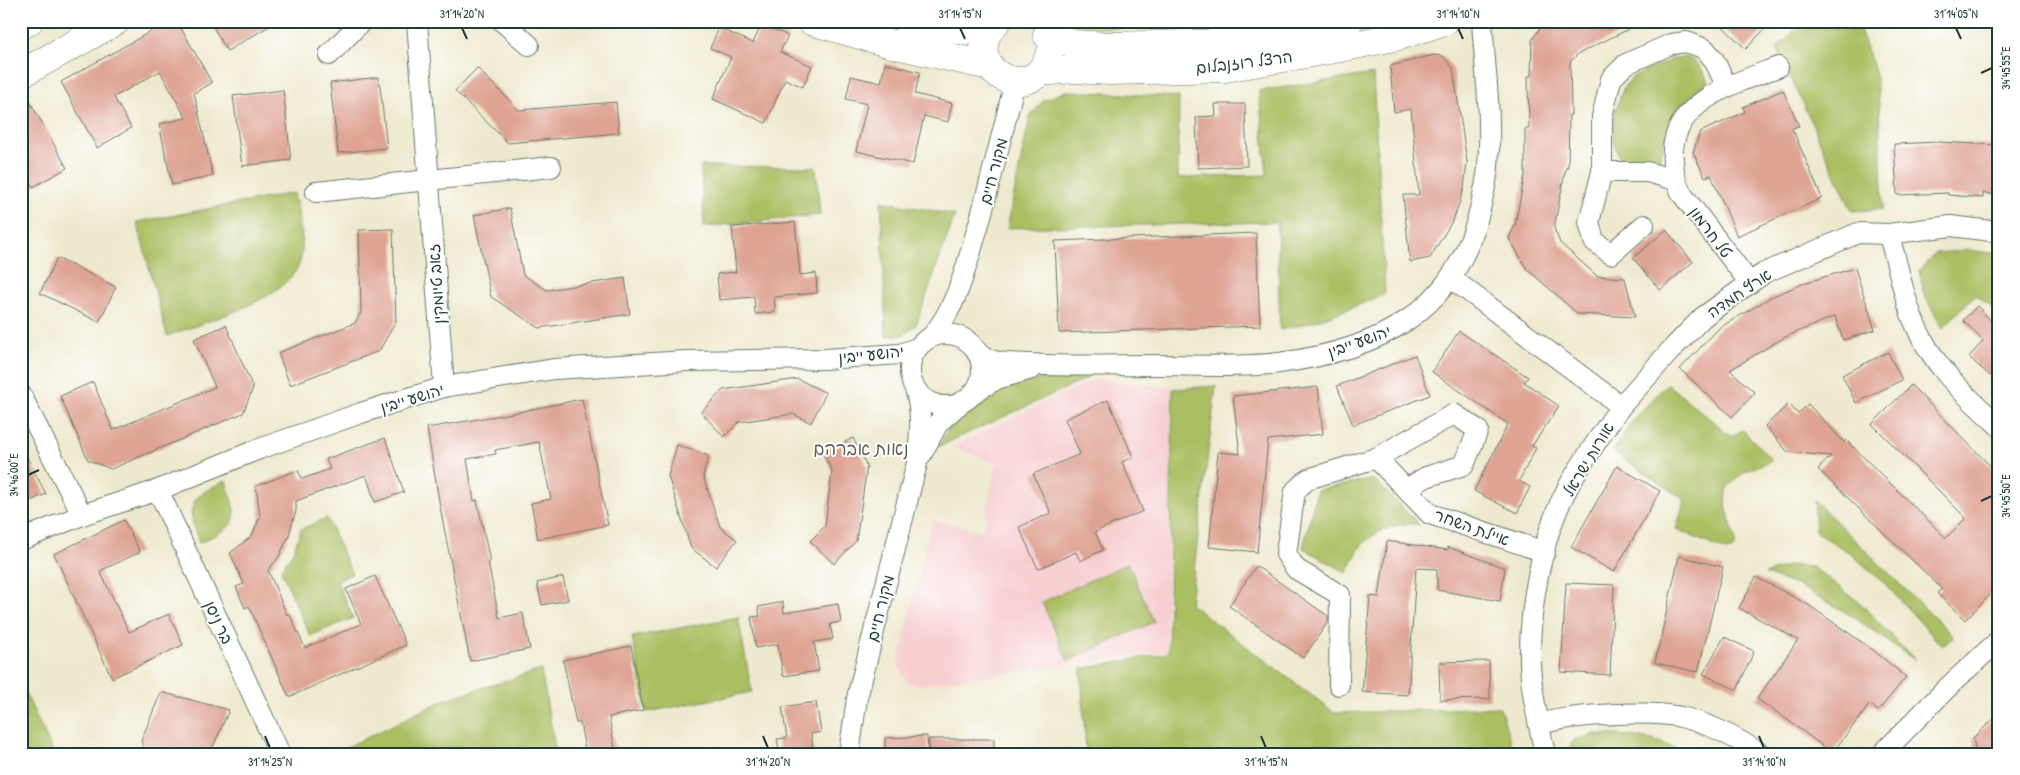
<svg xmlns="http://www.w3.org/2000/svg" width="2020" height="775" viewBox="0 0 2020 775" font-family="'Patrick Hand','Playpen Sans Hebrew',sans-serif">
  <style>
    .built { fill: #f7cfd1 }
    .green { fill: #abbe62; stroke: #657e4b }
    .building { fill: #dea393 }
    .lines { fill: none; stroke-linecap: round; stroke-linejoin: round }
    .street-casing { stroke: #67796a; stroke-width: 22 }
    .secondary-casing { stroke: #67796a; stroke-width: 29 }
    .street { stroke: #fff; stroke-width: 20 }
    .secondary { stroke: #fff; stroke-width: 28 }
    .ticks { fill: none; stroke: #1f3d34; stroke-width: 2 }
    .labels { text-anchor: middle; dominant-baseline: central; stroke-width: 4; stroke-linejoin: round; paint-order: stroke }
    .street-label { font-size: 16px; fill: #1f3d34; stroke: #fff }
    .neighbourhood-label { font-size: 18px; fill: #626155; stroke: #fff }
    .neatline { fill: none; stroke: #1f3d34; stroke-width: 2 }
    .ticks-label { font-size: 12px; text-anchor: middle; fill: #1f3d34 }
  </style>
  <rect width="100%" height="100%" fill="#fff"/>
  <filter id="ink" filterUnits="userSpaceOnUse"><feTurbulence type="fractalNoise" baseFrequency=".02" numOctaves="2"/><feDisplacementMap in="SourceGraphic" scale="10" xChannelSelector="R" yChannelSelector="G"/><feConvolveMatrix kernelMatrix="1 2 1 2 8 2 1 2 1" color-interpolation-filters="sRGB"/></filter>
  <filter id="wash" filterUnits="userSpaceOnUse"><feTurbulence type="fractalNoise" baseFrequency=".0096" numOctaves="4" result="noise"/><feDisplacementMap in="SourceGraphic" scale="20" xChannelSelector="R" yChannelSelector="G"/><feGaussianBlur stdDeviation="1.12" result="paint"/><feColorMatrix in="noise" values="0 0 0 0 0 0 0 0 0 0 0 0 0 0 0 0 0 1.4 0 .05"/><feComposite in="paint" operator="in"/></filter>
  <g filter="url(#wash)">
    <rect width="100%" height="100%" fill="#eee9ce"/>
    <polygon class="built" points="1093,379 1172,387 1166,651 920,685 909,683 902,675 898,663 932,520 983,531 996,463 951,447"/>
    <g class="green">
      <polygon points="1062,21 1197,21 1156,28 1070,28"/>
      <polygon points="1797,21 1857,21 1875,71 1879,104 1883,209 1852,211 1777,48 1800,25"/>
      <path d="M1685,57C1701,63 1702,69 1709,83L1682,103L1670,125L1658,162L1639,167L1621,163L1614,141V115L1624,87L1634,76L1675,58Z"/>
      <path d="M1373,74L1385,294C1350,309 1317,322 1280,330L1277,222L1007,228L1030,116L1044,100L1066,91L1179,97L1178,178L1267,175L1259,91Z"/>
      <polygon points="701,166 816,167 820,215 704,227"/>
      <path d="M294,193C298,213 305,238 301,258C293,299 203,322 167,336L137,222Z"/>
      <polygon points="881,201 955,215 916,325 903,335 886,336"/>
      <polygon points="1968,250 1999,254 1999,306 1997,310 1975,295 1943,328 1924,295 1919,270 1936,253"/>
      <path d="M1045,378H1088L938,447C944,437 949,426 957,418C980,395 1015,384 1045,378Z"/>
      <polygon points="1667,384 1731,436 1743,430 1772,460 1744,472 1727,488 1726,506 1736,542 1733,549 1726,551 1676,529 1685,500 1612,451 1633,420"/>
      <polygon points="1216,386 1190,604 1335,713 1500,707 1513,750 1504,754 1086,754 1081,669 1168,653 1173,389"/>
      <path d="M1374,479L1420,525C1401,521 1375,530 1362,545C1356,553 1351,565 1347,573L1303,548L1317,490Z"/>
      <path d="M226,481C240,524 240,523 199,543C185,505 189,497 226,481Z"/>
      <polygon points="1814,500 1954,637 1942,646 1886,585 1850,553 1816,532"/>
      <polygon points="327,518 352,574 337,581 353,618 310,636 281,570 294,550 301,529"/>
      <polygon points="1128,563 1154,622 1068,661 1042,602"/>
      <polygon points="1791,565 1813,567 1860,603 1915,660 1852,616 1797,585 1765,574"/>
      <polygon points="738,617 752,692 647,712 632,637"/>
      <polygon points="541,670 556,754 333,754 446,699"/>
      <polygon points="21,684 54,754 21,754"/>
      <path d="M1596,734C1635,736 1652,736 1687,754H1566L1574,740Z"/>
    </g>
    <g id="blocks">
      <g class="building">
        <polygon points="169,21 177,21 212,83 194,93 213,176 172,185 159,124 186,118 160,71 114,97 131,128 97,148 61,82"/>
        <polygon points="210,21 278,21 227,51"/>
        <polygon points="1545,21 1645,21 1578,54 1570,62 1571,115 1569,115 1568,167 1566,167 1554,228 1560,243 1597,276 1625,278 1635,317 1578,314 1527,269 1509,238 1515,225 1525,174 1525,129 1529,129 1528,76 1531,76 1532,40"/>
        <polygon points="1717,21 1772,21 1746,49"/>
        <polygon points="762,24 788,36 780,52 812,66 803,87 785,79 766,123 713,99 731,57 710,48 719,28 753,43"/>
        <polygon points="1434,55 1443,56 1453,68 1467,162 1464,189 1454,218 1430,258 1410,262 1403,195 1419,195 1411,109 1394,112 1390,66"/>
        <polygon points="885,63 920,72 915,94 952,103 948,122 924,116 913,164 856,151 867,104 846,99 851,76 881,83"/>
        <polygon points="477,68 519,110 616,102 619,133 508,143 455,91"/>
        <polygon points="379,77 387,148 338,153 330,83"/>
        <polygon points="23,89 67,168 33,187 21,167 21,90"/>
        <polygon points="283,90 291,160 242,166 233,96"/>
        <polygon points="1783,90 1799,126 1792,128 1822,198 1737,236 1711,175 1705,177 1693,152 1700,132 1745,112 1743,107"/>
        <polygon points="1215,104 1245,104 1247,166 1198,168 1196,117 1216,116"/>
        <polygon points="1938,142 1999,145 1999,195 1983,193 1983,198 1948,195 1948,193 1897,195 1894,144"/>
        <polygon points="510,208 523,275 547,290 625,278 630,314 539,328 491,297 474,215"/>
        <polygon points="795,222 800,275 816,273 817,293 774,297 775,312 755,314 754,297 719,300 717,274 736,272 732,227"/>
        <polygon points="393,229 396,321 379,351 290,385 278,353 355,323 361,312 359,230"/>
        <polygon points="1666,230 1693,262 1660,290 1633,258"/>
        <polygon points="1256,233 1260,326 1059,333 1055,241"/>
        <polygon points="57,258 116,287 99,322 40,293"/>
        <polygon points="1855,268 1875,330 1843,340 1835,316 1783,338 1730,370 1755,393 1732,417 1680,369 1719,328 1773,296 1807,282"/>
        <polygon points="1977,306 1996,326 1999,323 1999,366 1990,376 1969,357 1983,341 1963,320"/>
        <polygon points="226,325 253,388 243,413 111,469 88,460 60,396 93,382 113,430 215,387 194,339"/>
        <polygon points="1459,331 1528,377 1524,382 1559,406 1532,446 1536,448 1519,481 1530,487 1517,513 1474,491 1508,424 1432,372"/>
        <polygon points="1888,352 1902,380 1856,403 1842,375"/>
        <polygon points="1415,355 1430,395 1353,425 1337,386"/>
        <polygon points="798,379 826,393 811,423 793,414 739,422 724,437 701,412 723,390"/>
        <polygon points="1911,385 1999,475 1999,586 1965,620 1937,593 1942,589 1818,469 1831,456 1788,452 1765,426 1789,404 1798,414 1808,404 1844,442 1846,440 1946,538 1966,518 1872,424"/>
        <polygon points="1318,387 1323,434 1268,440 1257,552 1209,547 1218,452 1240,454 1233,396"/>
        <polygon points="582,399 608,525 538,539 531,503 551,499 539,442 495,450 496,454 467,459 474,501 477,500 490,562 488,562 499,618 523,613 530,649 470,661 440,507 427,428 513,413"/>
        <polygon points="1108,400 1133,457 1122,462 1143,511 1095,532 1103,550 1080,561 1076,552 1038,569 1019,527 1051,513 1033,474 1080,454 1065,419"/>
        <polygon points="385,438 404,492 375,502 366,475 296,501 296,511 288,538 278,558 268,570 287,615 289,613 305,648 361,624 346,589 375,576 406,645 289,697 249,606 245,608 236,587 244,584 230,553 252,536 260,517 256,486 298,470 302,479 330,469 326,459"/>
        <polygon points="853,438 867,466 856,541 834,564 810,541 825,526 832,471 823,453"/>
        <polygon points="677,445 709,456 703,476 720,527 737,540 716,567 691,548 668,476"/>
        <polygon points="21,446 46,494 21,505"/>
        <polygon points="1617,466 1660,491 1614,572 1571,547"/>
        <polygon points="124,520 140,552 100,571 129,632 169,614 183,645 112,678 54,554"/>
        <polygon points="1387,541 1448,550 1448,547 1505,568 1500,601 1437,590 1437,569 1416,568 1408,695 1362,692 1370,596 1379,597"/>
        <polygon points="1679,556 1723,567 1698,672 1655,663"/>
        <polygon points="1256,566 1328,616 1328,622 1303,658 1229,606"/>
        <polygon points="563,577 568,600 542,605 537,583"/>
        <polygon points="1756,577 1807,604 1873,650 1906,677 1878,711 1870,704 1832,753 1789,721 1757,699 1798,640 1739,608"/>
        <polygon points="1566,583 1614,585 1610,675 1561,672"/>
        <polygon points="783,602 784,613 838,604 841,622 830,624 833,639 814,642 819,671 783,676 778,644 756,648 751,617 760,616 758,607"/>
        <polygon points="1724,637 1754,651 1737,690 1703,674"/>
        <polygon points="631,646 643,710 609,717 616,754 586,754 580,723 576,723 563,660"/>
        <polygon points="1489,661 1490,699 1440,700 1439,662"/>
        <polygon points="161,692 229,710 210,754 146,754 141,741"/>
        <polygon points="816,702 821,732 811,734 814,754 780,754 777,739 787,738 782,707"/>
        <polygon points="1999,714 1999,754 1976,754 1973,738"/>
        <polygon points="927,736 928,754 885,754 885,738"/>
        <rect x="929" y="739" width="65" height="15"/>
      </g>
    </g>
  </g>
  <g filter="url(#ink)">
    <use href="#blocks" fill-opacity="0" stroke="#67796a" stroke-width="1"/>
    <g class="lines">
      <defs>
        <g id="street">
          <polyline points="417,21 444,387"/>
          <polyline points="502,21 529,45"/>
          <polyline points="329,55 362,21"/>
          <polyline points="1602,172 1647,172 1675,180"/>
          <polyline points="316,192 551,167"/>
          <polyline points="1644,225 1611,254 1594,241 1589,222 1602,172 1602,117 1611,79 1626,64 1671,44 1687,42 1705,49 1714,60 1727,87"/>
          <path d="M1888,234C1898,262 1902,292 1913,319C1931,365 1964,394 1999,426"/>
          <path d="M1451,278L1621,406C1602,433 1583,460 1567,489C1541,538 1529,608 1530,663C1531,693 1539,725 1545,754"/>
          <path d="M1749,282L1682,194C1674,179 1672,167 1673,150C1676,99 1739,82 1778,67"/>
          <circle cx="946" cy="370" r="36"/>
          <path d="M932,336C959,304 968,259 980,220C992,174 1004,128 1015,81"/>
          <path d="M977,353C983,357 988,360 995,361C1005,364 1018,363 1029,364C1071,367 1114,365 1156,365C1196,365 1239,368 1279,363C1378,350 1455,313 1480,209C1483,195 1487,181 1488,167C1492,119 1485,69 1482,21"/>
          <polyline points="974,392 997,379 1032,369"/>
          <polyline points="21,395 82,515"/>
          <polyline points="1621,406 1670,351 1703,317 1764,273 1858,233 1888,234 1951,226 1999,232"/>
          <polyline points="921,455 939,422 963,401"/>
          <polyline points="1376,458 1454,414 1478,430 1464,465 1426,477 1407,489"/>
          <polyline points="158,490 280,754"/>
          <polyline points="21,540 82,515 158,490 259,449 361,413 444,387 554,369 686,361 825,359 900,354 917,348"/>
          <polyline points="1339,685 1340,595 1296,569 1286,554 1295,491 1308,479 1376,458 1430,514 1545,552"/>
          <path d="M1539,724C1572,715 1652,709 1685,718C1712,725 1737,738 1761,754"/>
          <path d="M849,754L857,698L917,463C920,437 923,414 915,388"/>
          <polyline points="1882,754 1950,685 1999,640"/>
        </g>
        <g id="secondary">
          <polyline points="811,21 888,43 989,66"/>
          <path d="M906,21C934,27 960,33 989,30"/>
          <path d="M997,21C953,64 1030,111 1049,56"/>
          <polyline points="21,26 29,21"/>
          <polyline points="1047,35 1074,44 1109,46 1223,43 1268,37 1349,21"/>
          <polyline points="1040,72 1074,69 1109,71 1225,68 1335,49 1399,36 1445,21"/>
          <polyline points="21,74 116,21"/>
        </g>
      </defs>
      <use href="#street" class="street-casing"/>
      <use href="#secondary" class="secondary-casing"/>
      <use href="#street" class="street"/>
      <use href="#secondary" class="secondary"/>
    </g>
  </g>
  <path class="ticks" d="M462,28L467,39M960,28L965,39M1458,28L1463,39M1956,28L1961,39M1981,73L1992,68M28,475L39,470M1981,501L1992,496M265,736L270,748M763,736L768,748M1261,736L1266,748M1759,736L1764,748"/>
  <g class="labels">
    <g class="street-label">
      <text transform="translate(1244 62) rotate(-7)">הרצל רוזנבלום</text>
      <text transform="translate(993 171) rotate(-75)">מקור חיים</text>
      <text transform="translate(1711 232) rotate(53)">טל חרמון</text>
      <text transform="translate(436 284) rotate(-94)">זאב טיומקין</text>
      <text transform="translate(1739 293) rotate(-34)">ארץ חמדה</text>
      <text transform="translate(1359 341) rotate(-20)">יהושע ייבין</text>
      <text transform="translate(871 354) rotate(-6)">יהושע ייבין</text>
      <text transform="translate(412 398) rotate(-17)">יהושע ייבין</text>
      <text transform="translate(1588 459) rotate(-59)">אורות ישראל</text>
      <text transform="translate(1472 527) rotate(20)">איילת השחר</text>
      <text transform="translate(880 608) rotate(-76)">מקור חיים</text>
      <text transform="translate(219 622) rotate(65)">בר ניסן</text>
    </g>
    <g class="neighbourhood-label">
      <text x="861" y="448">נאות אברהם</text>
    </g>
  </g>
  <rect width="2020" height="775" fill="none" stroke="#fff" stroke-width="55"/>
  <rect x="28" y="28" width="1964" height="720" class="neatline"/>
  <g class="ticks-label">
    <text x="462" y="18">31°14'20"N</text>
    <text x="960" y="18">31°14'15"N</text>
    <text x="1458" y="18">31°14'10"N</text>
    <text x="1956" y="18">31°14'05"N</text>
    <text transform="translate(2006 68) rotate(-90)" y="4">34°45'55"E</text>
    <text transform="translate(14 475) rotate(-90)" y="4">34°46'00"E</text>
    <text transform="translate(2006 496) rotate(-90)" y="4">34°45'50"E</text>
    <text x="270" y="766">31°14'25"N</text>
    <text x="768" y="766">31°14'20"N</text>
    <text x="1266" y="766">31°14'15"N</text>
    <text x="1764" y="766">31°14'10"N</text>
  </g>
</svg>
